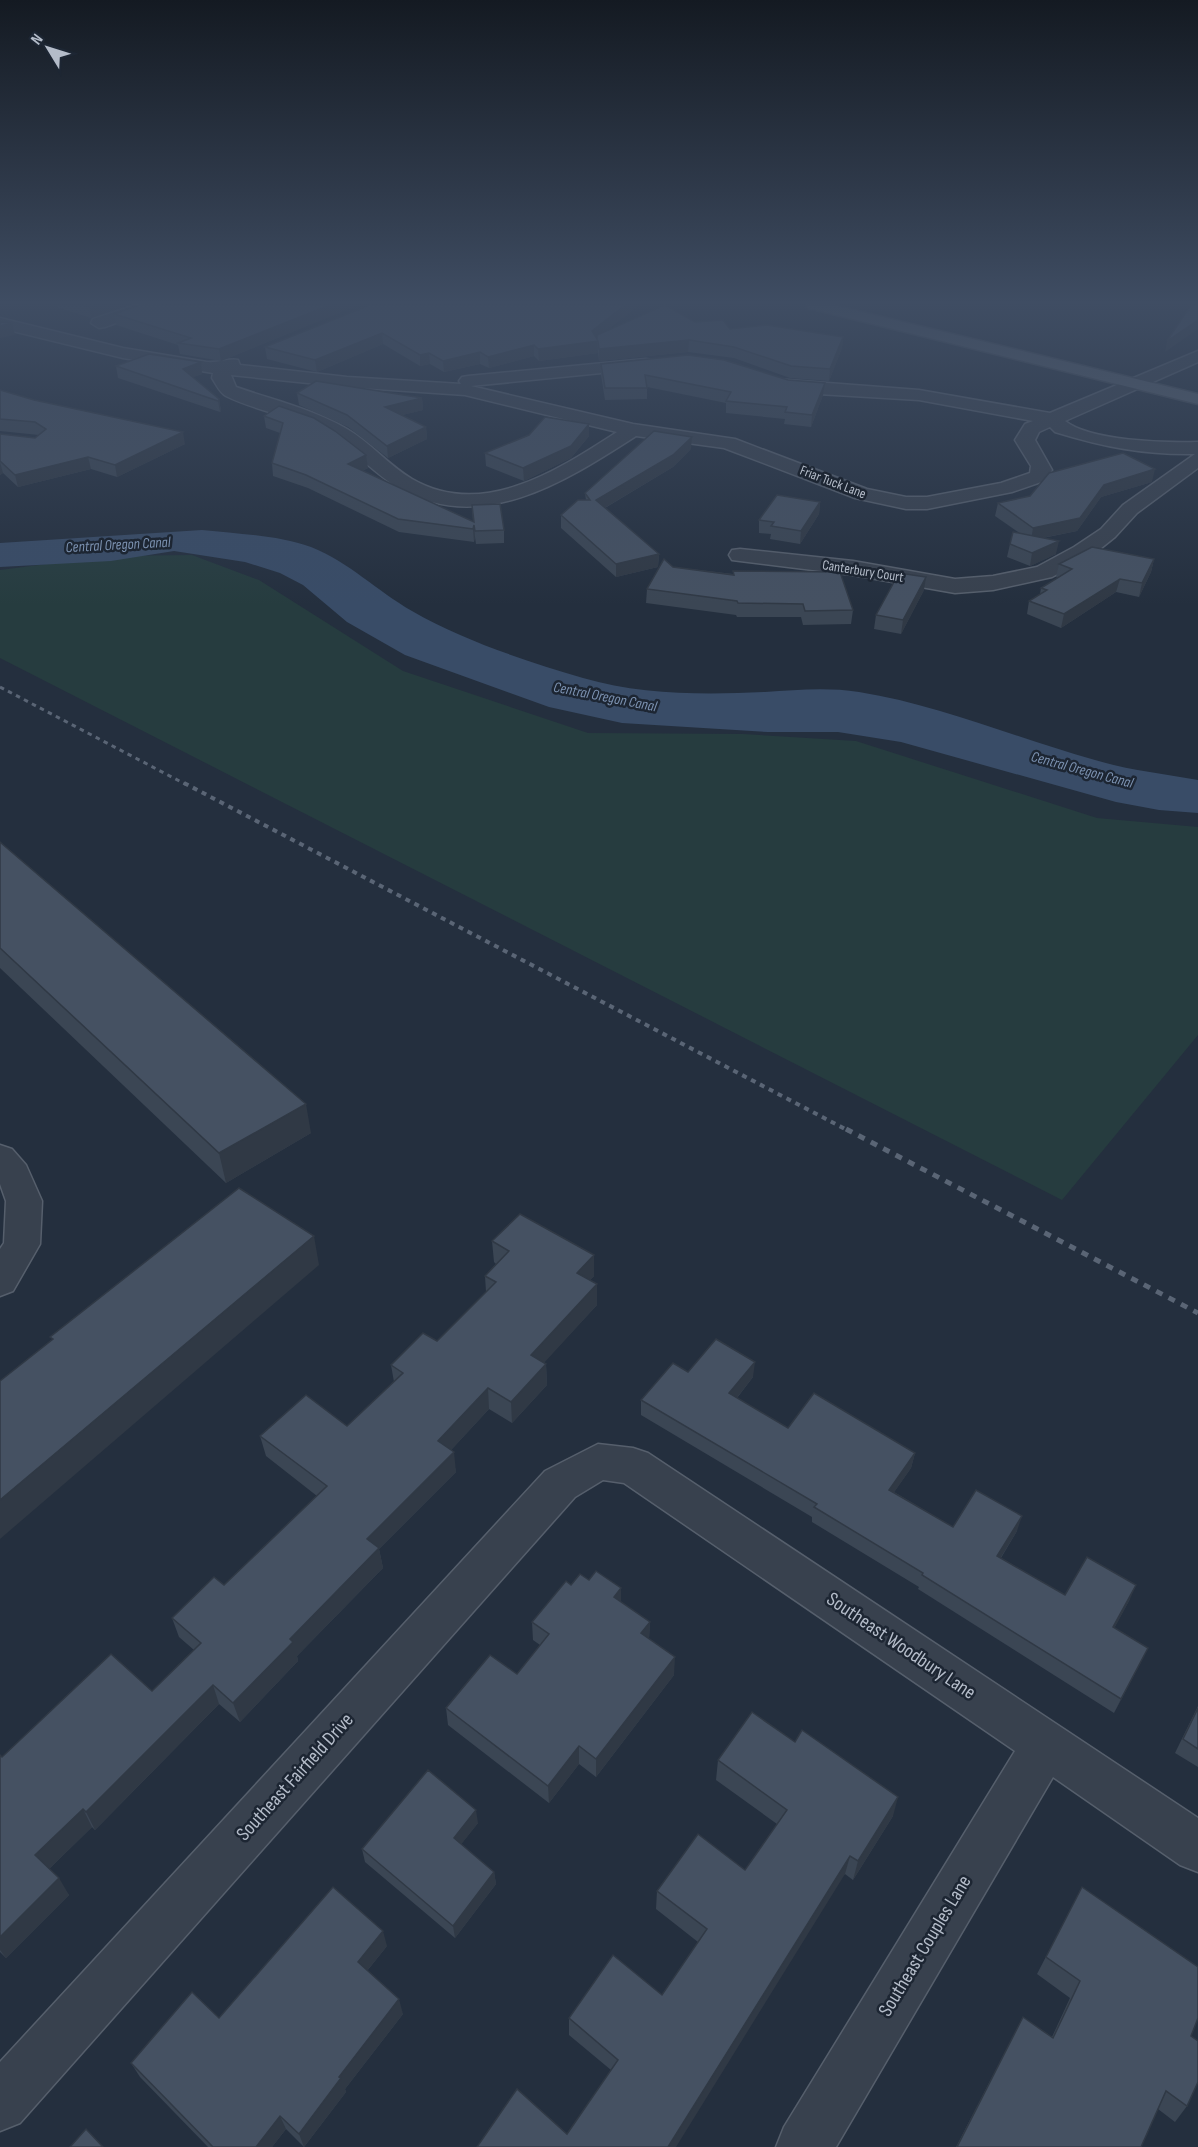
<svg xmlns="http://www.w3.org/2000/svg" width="1198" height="2147" viewBox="0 0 1198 2147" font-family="'Sofia Sans Condensed',sans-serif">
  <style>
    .green { fill: #263c3f }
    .water { fill: #394c67 }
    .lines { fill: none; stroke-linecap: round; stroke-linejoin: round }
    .minor-casing { stroke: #565f6c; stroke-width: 3 }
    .major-casing { stroke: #414a57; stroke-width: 3 }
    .minor { fill: #38414e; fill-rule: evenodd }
    .major { fill: #56606e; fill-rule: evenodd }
    .rail-far2 { stroke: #5a6575; stroke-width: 3; stroke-dasharray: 4.5 4.5; stroke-linecap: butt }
    .rail-far1 { stroke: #5a6575; stroke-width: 4; stroke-dasharray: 5 5; stroke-linecap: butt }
    .rail { stroke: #5a6575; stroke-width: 5; stroke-dasharray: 7 7; stroke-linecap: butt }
    .wall { fill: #3b4654 }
    .shaded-wall { fill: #303945 }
    .building { fill: #455162; stroke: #303945; stroke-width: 1.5 }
    .labels { text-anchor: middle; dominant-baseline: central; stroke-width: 5; stroke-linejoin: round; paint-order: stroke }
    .far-street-label { font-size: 14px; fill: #b4bcc9; stroke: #1d2633 }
    .far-water-label { font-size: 15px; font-style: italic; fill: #7c92b1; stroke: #1d2633 }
    .near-street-label { font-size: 20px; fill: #b4bcc9; stroke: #1d2633 }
  </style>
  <rect width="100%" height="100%" fill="#242f3e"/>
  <polygon class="green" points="192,555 259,580 403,671 588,733 743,734 856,741 1097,818 1198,827 1198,1035 1062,1200 0,658 0,570 109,556"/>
  <path class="water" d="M202,530C238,534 277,535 311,547C349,562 377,591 412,611C464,641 526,661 583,678C641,695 705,695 765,692C796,690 827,687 859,692C940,705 1016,738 1095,760C1128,770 1164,774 1198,780V813L1159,810L1116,802L901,742L838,732H768L622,723L549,707L405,655L347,622L303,585L280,573L245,562L174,551L111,561L0,567V543Z"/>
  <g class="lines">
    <defs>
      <g id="minor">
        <polygon points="136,305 159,305 157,308 105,327 99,328 91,323 93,319"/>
        <path d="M0,318L123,348L207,362C219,363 228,358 238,360L240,365L347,377L461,384L459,381L462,377L468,376L646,359L652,360L655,364L652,368L471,386L633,424L735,439L867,489L906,497H927L1001,483L1030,473L1031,466L1015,440L1025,424L1033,421L919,400L818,394L775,387L772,383L775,379L919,390L1050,413L1198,351V362L1065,421C1090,441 1166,443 1198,442V468L1137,513L1115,537L1090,557L1052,577L993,590L955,593L853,575L740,561L732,560L729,555L732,550L740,549L853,561L955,579L993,576L1037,567L1074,547L1101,529L1123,505L1195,454C1144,455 1104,447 1055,432L1050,427L1039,432L1035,440L1052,470L1044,481L1012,492L927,509H906L855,498L724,448L636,436C566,481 480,537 397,487C368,469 348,443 316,428C287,415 254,410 226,396C220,393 216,384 212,378L213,373L123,358L0,328ZM231,375L347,387L465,395L617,432C558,470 483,520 412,479C388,465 371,443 347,429C313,409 273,400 236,387Z"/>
        <polygon points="0,1145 12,1149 26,1165 42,1201 40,1244 13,1291 0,1296 0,1249 4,1243 6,1201 0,1184"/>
        <polygon points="598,1444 633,1448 648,1453 1198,1818 1198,1872 1180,1865 1053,1777 836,2147 776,2147 784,2127 1015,1751 624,1483 603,1480 575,1497 20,2123 0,2131 0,2062 545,1471"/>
      </g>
      <polygon id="major" points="806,305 833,305 1198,394 1198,404 808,308"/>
    </defs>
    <use href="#minor" class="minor-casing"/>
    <use href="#major" class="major-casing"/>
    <use href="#minor" class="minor"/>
    <use href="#major" class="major"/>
    <polyline class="rail-far2" points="0,687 187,785"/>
    <polyline class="rail-far1" points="184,783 849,1131"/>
    <polyline class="rail" points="846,1129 1198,1313"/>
  </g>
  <g class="wall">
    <polygon points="51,305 129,305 91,318"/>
    <polygon points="358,305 221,361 180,354 178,345 116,325 114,314"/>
    <polygon points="370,305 639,305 607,330 695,322 730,329 843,337 842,348 829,381 790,378 734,358 688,352 599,361 598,353 539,361 534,356 489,368 480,364 444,372 430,364 420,366 383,344 317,372 267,359 265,347"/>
    <polygon points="201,362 202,374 193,377 219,399 221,411 220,412 118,378 116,366"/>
    <polygon points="601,364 823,395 811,427 784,424 785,419 726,413 726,403 647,387 647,399 605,400 601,375"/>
    <polygon points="0,390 185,444 117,477 91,469 18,487 3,473 0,475 0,434 35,438 39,435 0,431 0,432"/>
    <polygon points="297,393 422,398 423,410 402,415 426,427 427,439 388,458 348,427 299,405"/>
    <polygon points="279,406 368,468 362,471 473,522 472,505 504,530 504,543 476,544 475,537 474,542 399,532 308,488 273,476 272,463 280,433 266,428 264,416"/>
    <polygon points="589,436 571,458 524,481 486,466 485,453"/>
    <polygon points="691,449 673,467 605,508 659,554 658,567 616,577 561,528 561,515 586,500 585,493"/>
    <polygon points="1152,482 1101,497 1077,531 1043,538 1056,554 1030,566 1007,557 1010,544 1021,534 995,516 998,503 1030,496"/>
    <polygon points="820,502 819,514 800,544 770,539 771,534 759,533 759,520"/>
    <polygon points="1154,559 1151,572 1139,597 1116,592 1061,628 1027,614 1029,601 1040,594 1041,588 1058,578 1056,577 1059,564"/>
    <polygon points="673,567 733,574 733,571 853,610 851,624 803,625 801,617 737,617 736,615 646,603 647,589"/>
    <polygon points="924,590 901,634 874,629 876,615"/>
    <polygon points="0,842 311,1133 226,1183 0,968"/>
    <polygon points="492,1241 594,1276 590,1280 597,1305 544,1362 546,1364 547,1385 512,1423 489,1409 451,1450 456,1472 379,1549 383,1568 297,1656 298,1661 240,1722 219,1704 95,1830 92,1827 49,1869 69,1895 6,1958 0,1952 0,1755 2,1757 152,1691 194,1650 179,1637 172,1618 224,1585 317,1496 266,1456 260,1436 347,1426 394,1382 391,1365 437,1341 486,1292 485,1276 496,1264 494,1262"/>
    <polygon points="688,1372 753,1377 737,1398 788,1428 915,1453 911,1468 894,1492 953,1527 1017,1531 1001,1558 1065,1595 1130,1599 1114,1628 1141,1662 1114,1713 918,1589 919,1587 812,1522 812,1517 641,1415 641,1400"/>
    <polygon points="589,1580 621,1588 621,1602 650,1622 649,1639 674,1675 596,1777 579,1764 549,1803 448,1725 446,1708 517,1674 540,1645 533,1640 532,1622 571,1585"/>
    <polygon points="1198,1706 1198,1767 1175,1753"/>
    <polygon points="718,1760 893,1816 853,1880 845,1874 567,2134 611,2070 569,2035 569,2018 662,1995 698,1942 656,1909 657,1891 745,1870 777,1824 716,1780"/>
    <polygon points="478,1823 461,1844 494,1872 496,1884 455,1938 365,1862 362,1849"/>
    <polygon points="1082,1887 1191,2036 1187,2106 1175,2122 1158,2109 1141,2147 956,2147 1023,2017 1052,2037 1070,1998 1037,1974"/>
    <polygon points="387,1946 367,1971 403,2014 345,2089 346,2092 304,2147 286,2129 272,2147 208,2147 140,2077 131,2063 219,2018"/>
  </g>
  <g class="shaded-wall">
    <polygon points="95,305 129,305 91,318 89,307"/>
    <polygon points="330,305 358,305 221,361 219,349"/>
    <polygon points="625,305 639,305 597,338 598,353 539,361 538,349 592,331"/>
    <polygon points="1198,320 1198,329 1165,352 1167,341"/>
    <polygon points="12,323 15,335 0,338 0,326"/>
    <polygon points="382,333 383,344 317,372 315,360"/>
    <polygon points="843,337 842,348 829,381 830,369"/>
    <polygon points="689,340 688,352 599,361 599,349"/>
    <polygon points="534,345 534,356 489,368 488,357"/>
    <polygon points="480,352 480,364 444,372 443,361"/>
    <polygon points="429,353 430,364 420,366 420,355"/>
    <polygon points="201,362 202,374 185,380 183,369"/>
    <polygon points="825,383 823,395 811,427 812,415"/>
    <polygon points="422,398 423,410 386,419 385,407"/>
    <polygon points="219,399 221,411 220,412 218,401"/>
    <polygon points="589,424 589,436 571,458 524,481 523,468"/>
    <polygon points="426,427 427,439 388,458 387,446"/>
    <polygon points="183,432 185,444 117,477 115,465"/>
    <polygon points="692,437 691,449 673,467 596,513 596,500"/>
    <polygon points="366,455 368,468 349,477 348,464"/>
    <polygon points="88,457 91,469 18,487 15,475"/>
    <polygon points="0,462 3,473 0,475"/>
    <polygon points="1155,469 1152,482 1101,497 1077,531 1031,540 1033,528 1104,485"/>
    <polygon points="820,502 819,514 800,544 801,531"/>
    <polygon points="474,525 475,537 474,542 473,529"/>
    <polygon points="1059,541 1056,554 1030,566 1032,553"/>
    <polygon points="659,554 658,567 616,577 616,564"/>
    <polygon points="1154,559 1151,572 1139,597 1142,583"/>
    <polygon points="926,577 924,590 901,634 903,620"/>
    <polygon points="1120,579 1116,592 1061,628 1064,614"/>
    <polygon points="306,1104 311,1133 226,1183 219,1153"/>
    <polygon points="314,1236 319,1265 0,1539 0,1500"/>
    <polygon points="594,1255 594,1276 577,1294 577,1273"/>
    <polygon points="597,1284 597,1305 532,1376 531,1355"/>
    <polygon points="755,1362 753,1377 728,1409 729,1393"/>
    <polygon points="546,1364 547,1385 512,1423 511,1402"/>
    <polygon points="488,1388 489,1409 441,1461 438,1441"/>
    <polygon points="454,1452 456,1472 379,1549 383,1568 297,1656 298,1661 240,1722 233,1703 290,1639 367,1539"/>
    <polygon points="915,1453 911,1468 886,1504 889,1490"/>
    <polygon points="1022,1516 1017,1531 993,1570 997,1556"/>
    <polygon points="1136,1585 1130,1599 1107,1642 1113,1627"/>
    <polygon points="621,1588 621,1607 614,1597"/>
    <polygon points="650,1622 649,1640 641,1633"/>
    <polygon points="1148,1648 1141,1662 1114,1713 1121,1699"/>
    <polygon points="675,1657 674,1675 596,1777 596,1759"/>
    <polygon points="213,1685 219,1704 95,1830 86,1812"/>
    <polygon points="579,1746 579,1764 549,1803 548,1786"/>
    <polygon points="898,1797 893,1816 853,1880 858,1861"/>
    <polygon points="83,1809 92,1827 46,1872 35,1855"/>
    <polygon points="476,1810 478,1823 456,1851 454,1838"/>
    <polygon points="850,1856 845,1874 676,2147 668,2147"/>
    <polygon points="494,1872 496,1884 455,1938 453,1926"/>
    <polygon points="59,1878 69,1895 6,1958 0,1950 0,1937"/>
    <polygon points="383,1931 387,1946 362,1977 358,1962"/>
    <polygon points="399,1999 403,2014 345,2089 346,2092 304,2147 299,2134 339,2077"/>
    <polygon points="280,2116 286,2129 272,2147 256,2147"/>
  </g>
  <g class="building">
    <polygon points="82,305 95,305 89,307"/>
    <polygon points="140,305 330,305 219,349 178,343 191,338 114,314"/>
    <polygon points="370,305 625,305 592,331 597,339 597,335 665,305 695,322 723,320 730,329 767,325 843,337 830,369 791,366 734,347 689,340 599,349 598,341 538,349 534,345 488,357 480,352 443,361 429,353 420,355 382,333 315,360 265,347"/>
    <polygon points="1191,305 1198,305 1198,320 1167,341"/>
    <polygon points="0,322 12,323 0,326"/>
    <polygon points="149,354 201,362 183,369 219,399 218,401 116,366"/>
    <polygon points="688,355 724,360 788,380 825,383 812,415 785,412 787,407 726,401 731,392 645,375 647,388 605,388 601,364"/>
    <polygon points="316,381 422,398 385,407 426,427 387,446 347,415 297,393"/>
    <polygon points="0,390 34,400 183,432 115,465 88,457 15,475 0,461 0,434 35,438 46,429 35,422 0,419"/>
    <polygon points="279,406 314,418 335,431 366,455 348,464 474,522 472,505 500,504 504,530 475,531 474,525 473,529 398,519 306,475 272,463 283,423 264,416"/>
    <polygon points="545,417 589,424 571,446 523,468 485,453 529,435"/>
    <polygon points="654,431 692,437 673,455 596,500 659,554 616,564 561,515 578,500 590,500 585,493"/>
    <polygon points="1123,453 1155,469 1104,485 1080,518 1033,528 998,503 1030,496 1049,473"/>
    <polygon points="777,495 820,502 801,531 771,526 774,522 759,520"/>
    <polygon points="1013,532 1059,541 1032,553 1010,544"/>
    <polygon points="1092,547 1154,559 1142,583 1120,579 1064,614 1029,601 1047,590 1041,588 1072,569 1059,564"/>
    <polygon points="664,559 673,567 734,575 733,571 840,572 853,610 805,611 803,604 738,603 737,601 647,589"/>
    <polygon points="899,573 926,577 903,620 876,615"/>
    <polygon points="0,842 306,1104 219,1153 0,948"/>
    <polygon points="239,1188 314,1236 0,1500 0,1381 53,1339 50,1337"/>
    <polygon points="520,1214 594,1255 577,1273 597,1284 531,1355 546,1364 511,1402 488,1388 438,1441 454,1452 367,1539 379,1548 290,1639 293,1642 233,1703 213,1685 86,1812 83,1809 35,1855 59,1878 0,1937 0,1755 2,1757 111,1654 152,1691 201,1643 172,1618 214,1577 224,1585 327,1486 260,1436 306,1395 347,1426 403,1373 391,1365 423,1333 437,1341 496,1282 485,1276 509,1251 492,1241"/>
    <polygon points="716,1339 755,1362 729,1393 788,1428 814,1393 915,1453 889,1490 953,1527 976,1490 1022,1516 997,1556 1065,1595 1087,1557 1136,1585 1113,1627 1148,1648 1121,1699 922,1575 923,1573 814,1507 817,1504 641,1400 673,1363 688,1372"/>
    <polygon points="596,1571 621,1588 614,1597 650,1622 641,1633 675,1657 596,1759 579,1746 548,1786 446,1708 490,1655 517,1674 549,1634 532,1622 566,1581 571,1585 580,1574 589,1580"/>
    <polygon points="1198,1708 1198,1749 1183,1739"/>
    <polygon points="752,1712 795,1742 802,1730 898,1797 858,1861 850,1856 668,2147 477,2147 517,2089 567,2134 618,2060 569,2018 613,1955 662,1995 707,1929 657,1891 698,1834 745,1870 787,1810 718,1760"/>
    <polygon points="428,1770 476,1810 454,1838 494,1872 453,1926 362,1849"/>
    <polygon points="333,1887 383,1931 358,1962 399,1999 339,2077 341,2078 299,2134 280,2116 256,2147 213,2147 131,2063 192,1992 219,2018"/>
    <polygon points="1082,1887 1198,1967 1198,2018 1191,2036 1198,2041 1198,2082 1187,2106 1166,2091 1141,2147 957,2147 1023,2017 1053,2038 1080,1981 1046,1957"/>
    <polygon points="86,2129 103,2147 70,2147"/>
  </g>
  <linearGradient id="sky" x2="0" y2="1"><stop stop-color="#141a22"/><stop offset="0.5" stop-color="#3f4d63"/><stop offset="1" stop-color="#3f4d63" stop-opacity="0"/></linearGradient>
  <rect width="1198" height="605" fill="url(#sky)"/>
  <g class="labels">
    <g class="far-street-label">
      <text transform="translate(833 482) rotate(21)">Friar Tuck Lane</text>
      <text transform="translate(863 571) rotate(9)">Canterbury Court</text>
    </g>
    <g class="far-water-label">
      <text transform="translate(118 545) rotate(-3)">Central Oregon Canal</text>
      <text transform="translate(605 697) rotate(11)">Central Oregon Canal</text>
      <text transform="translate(1082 770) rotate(15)">Central Oregon Canal</text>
    </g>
    <g class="near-street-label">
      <text transform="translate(901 1646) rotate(34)">Southeast Woodbury Lane</text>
      <text transform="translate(295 1777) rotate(-48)">Southeast Fairfield Drive</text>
      <text transform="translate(925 1946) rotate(-59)">Southeast Couples Lane</text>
    </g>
  </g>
  <g transform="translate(48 48) rotate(308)" stroke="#1d2633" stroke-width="4.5" paint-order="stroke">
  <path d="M0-4.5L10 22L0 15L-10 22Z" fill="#b4bcc9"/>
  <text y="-9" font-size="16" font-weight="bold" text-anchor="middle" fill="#b4bcc9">N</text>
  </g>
</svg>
